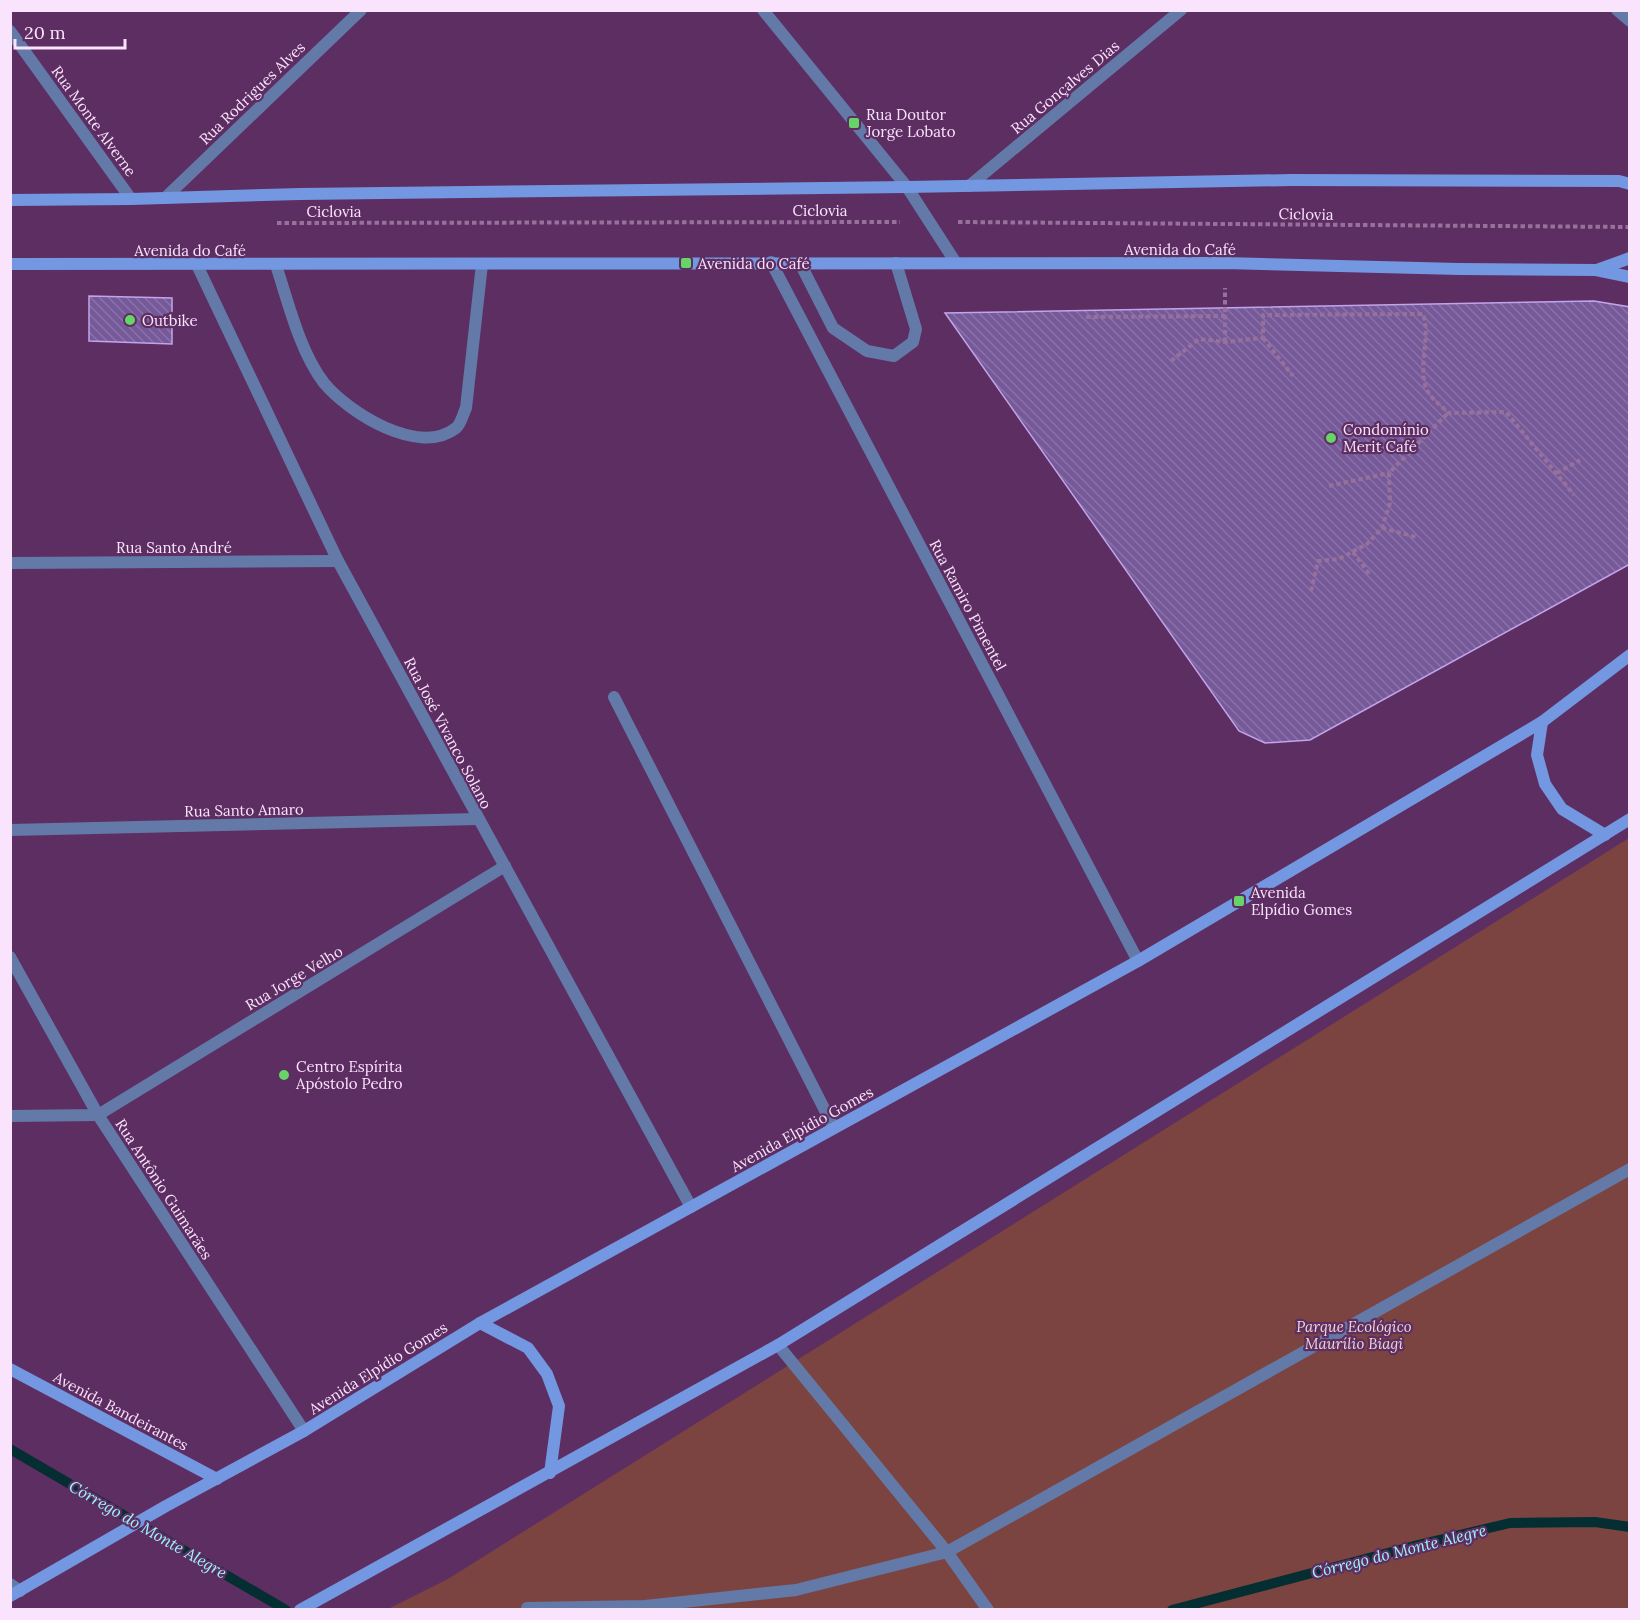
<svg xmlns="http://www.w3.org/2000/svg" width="1640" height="1620" viewBox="0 0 1640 1620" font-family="Lora,serif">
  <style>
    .green { fill: #7c4441 }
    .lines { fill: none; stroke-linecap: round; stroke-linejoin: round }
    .stream { stroke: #042e32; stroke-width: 10 }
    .building { fill: url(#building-back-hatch); stroke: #c2a4ea; stroke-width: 1.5 }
    .path { stroke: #97719b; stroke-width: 4; stroke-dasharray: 4.5 3; stroke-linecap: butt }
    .service { stroke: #637aa9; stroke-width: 12 }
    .minor { stroke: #637aa9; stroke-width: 12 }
    .secondary { stroke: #7397e0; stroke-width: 12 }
    .poi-dot { fill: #66d467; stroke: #5d2e62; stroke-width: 2 }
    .labels { text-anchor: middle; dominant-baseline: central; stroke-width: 4.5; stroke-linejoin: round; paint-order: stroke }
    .street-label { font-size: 15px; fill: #fae3fc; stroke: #5d2e62 }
    .poi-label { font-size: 15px; fill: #fae3fc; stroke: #5d2e62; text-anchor: start }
    .park-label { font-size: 15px; font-style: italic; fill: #efd6d4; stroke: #5d2e62 }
    .water-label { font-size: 16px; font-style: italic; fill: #9df4fc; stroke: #5d2e62 }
  </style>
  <defs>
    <pattern id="building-back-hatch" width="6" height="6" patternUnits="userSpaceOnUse" patternTransform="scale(1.5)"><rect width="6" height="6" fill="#765999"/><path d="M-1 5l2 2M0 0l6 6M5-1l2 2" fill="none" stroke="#8a71a8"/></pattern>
  </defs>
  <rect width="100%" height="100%" fill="#5d2e62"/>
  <polygon class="green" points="1629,838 1629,1609 386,1610 448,1579"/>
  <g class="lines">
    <g class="stream">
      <polyline points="10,1449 286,1610"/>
      <polyline points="1172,1610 1418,1545 1510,1523 1595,1522 1630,1527"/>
    </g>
  </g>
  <g class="building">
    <polygon points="89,296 172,298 172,344 89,341"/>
    <polygon points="1594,301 1630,307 1630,564 1310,740 1265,743 1239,731 945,313"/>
  </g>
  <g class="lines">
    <g class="path">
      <polyline points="958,222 1630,227"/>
      <polyline points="277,223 900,222"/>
      <polyline points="1086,317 1225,316"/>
      <polyline points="1263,338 1293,376"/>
      <polyline points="1225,342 1225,288"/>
      <path d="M1171,361L1199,339L1225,342L1263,338V315L1423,314C1431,337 1418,365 1426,388C1429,397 1442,406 1448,413L1506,412L1574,495"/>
      <polyline points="1557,473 1580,460"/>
      <polyline points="1329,486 1389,473"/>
      <polyline points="1382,528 1416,537"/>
      <polyline points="1353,552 1370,575"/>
      <polyline points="1311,591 1318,561 1339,559 1367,544 1382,528 1390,503 1389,473 1448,413"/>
    </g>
    <g class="service">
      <polyline points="800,263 833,328 867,351 894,356 913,342 916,329 896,263"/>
      <path d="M276,265C288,302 300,352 324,383C349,413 419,457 456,428C461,424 463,414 466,408L482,264"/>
      <polyline points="778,1345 947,1552 988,1610"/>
      <polyline points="10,1584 20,1591"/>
      <polyline points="527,1608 645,1606 796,1590 947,1552 1630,1169"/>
    </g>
    <g class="minor">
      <polyline points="763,10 907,187 956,263"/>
      <polyline points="1617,10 1630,21"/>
      <polyline points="10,31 131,199"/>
      <polyline points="969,186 1181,10"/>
      <polyline points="165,198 361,10"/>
      <polyline points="771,262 1138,961"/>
      <polyline points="197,265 338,561 691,1207"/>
      <polyline points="10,563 338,561"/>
      <polyline points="614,697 834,1128"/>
      <polyline points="10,830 477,819"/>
      <polyline points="10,957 98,1115 304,1431"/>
      <polyline points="10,1116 98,1115 505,866"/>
    </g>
    <g class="secondary">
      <polyline points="10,200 131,199 300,194 907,187 1291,180 1619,181 1630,184"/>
      <polyline points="10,264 1225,263 1459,269 1596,270 1630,277"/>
      <polyline points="1597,270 1630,258"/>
      <polyline points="1542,722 1537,755 1545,784 1562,809 1605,835"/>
      <polyline points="480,1323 528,1348 547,1374 559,1406 550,1473"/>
      <polyline points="10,1369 217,1479"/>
      <polyline points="10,1596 166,1506 304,1431 480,1323 1138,961 1542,722 1630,655"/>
      <polyline points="300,1610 778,1345 1630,819"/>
    </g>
  </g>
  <g class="poi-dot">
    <rect x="848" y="117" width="12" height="12" rx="3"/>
    <rect x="680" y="257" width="12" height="12" rx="3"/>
    <circle cx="130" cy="320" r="6"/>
    <circle cx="1331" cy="438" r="6"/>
    <rect x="1233" y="895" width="12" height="12" rx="3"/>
    <circle cx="284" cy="1075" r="6"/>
  </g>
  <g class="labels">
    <g class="street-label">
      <text transform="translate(1065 87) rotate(-40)">Rua Gonçalves Dias</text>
      <text transform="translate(252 93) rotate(-44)">Rua Rodrigues Alves</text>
      <text transform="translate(94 121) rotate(54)">Rua Monte Alverne</text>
      <text x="820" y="210">Ciclovia</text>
      <text x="334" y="211">Ciclovia</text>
      <text transform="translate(1306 214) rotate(1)">Ciclovia</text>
      <text x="1180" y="249">Avenida do Café</text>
      <text x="190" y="250">Avenida do Café</text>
      <text x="174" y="547">Rua Santo André</text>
      <text transform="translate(968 605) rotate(62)">Rua Ramiro Pimentel</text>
      <text transform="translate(448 733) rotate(62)">Rua José Vivanco Solano</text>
      <text transform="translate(244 810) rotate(-1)">Rua Santo Amaro</text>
      <text transform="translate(294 978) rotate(-31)">Rua Jorge Velho</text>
      <text transform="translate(802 1129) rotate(-29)">Avenida Elpídio Gomes</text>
      <text transform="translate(164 1189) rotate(57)">Rua Antônio Guimarães</text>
      <text transform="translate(378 1368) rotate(-32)">Avenida Elpídio Gomes</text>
      <text transform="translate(121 1411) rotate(28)">Avenida Bandeirantes</text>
    </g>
    <g class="poi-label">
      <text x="866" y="114">Rua Doutor<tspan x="866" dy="17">Jorge Lobato</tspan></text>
      <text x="698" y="263">Avenida do Café</text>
      <text x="142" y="320">Outbike</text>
      <text x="1343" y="429">Condomínio<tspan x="1343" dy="17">Merit Café</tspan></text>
      <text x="1251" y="892">Avenida<tspan x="1251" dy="17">Elpídio Gomes</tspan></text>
      <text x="296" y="1066">Centro Espírita<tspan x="296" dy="17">Apóstolo Pedro</tspan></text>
    </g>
    <g class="park-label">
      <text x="1354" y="1326">Parque Ecológico<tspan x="1354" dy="17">Maurílio Biagi</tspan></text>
    </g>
    <g class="water-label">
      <text transform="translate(148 1529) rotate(30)">Córrego do Monte Alegre</text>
      <text transform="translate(1399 1551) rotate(-14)">Córrego do Monte Alegre</text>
    </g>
  </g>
  <rect width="1640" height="1620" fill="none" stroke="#fae3fc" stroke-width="24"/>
  <path d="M15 39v9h110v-9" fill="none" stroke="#fae3fc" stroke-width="3"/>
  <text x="24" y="39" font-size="18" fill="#fae3fc" stroke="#5d2e62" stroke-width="4.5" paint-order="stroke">20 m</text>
</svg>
